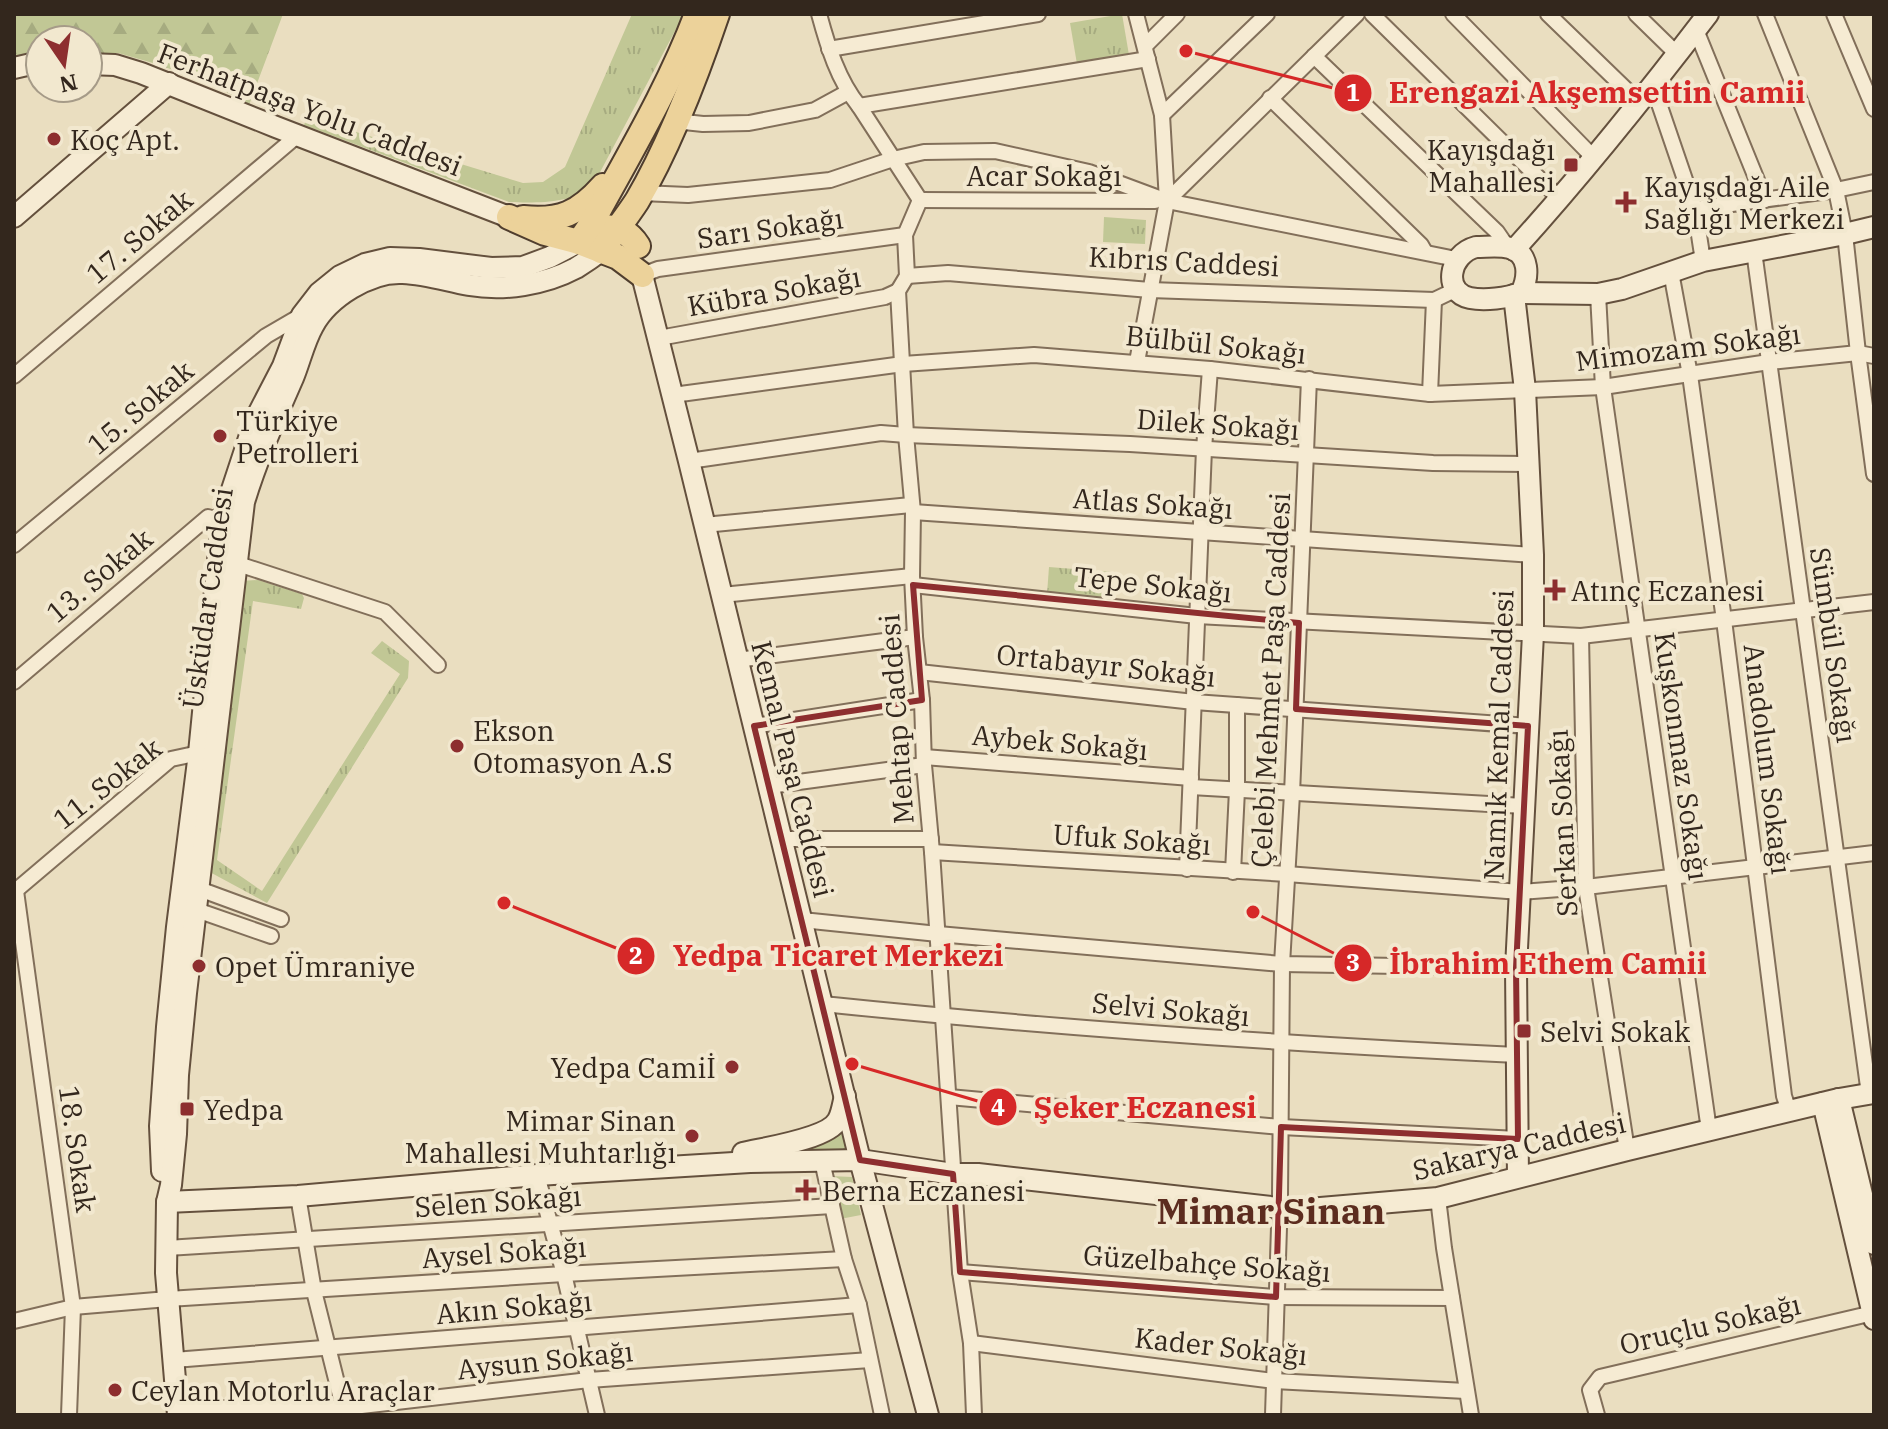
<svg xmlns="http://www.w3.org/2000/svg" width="1888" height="1429" viewBox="0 0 1888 1429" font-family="'IBM Plex Serif',serif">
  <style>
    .grass { fill: url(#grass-tufts) }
    .forest { fill: url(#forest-firs) }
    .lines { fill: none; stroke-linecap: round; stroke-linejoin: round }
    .street-casing { stroke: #826f5a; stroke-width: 18 }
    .secondary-casing { stroke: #64503d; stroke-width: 24 }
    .primary-casing { stroke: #503e2e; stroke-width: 28 }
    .street { stroke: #f6ebd3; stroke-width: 14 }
    .secondary { stroke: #f6ebd3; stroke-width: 20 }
    .primary { stroke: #ecd29a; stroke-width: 24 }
    .marked { fill: none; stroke: #8d2e2f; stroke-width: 6; stroke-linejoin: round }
    .poi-dot { fill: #8d2e2f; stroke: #f2e8cf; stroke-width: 3 }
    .labels { text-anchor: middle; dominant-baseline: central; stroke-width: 8; stroke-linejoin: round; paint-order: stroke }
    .street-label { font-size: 28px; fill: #33271d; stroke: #f2e8cf }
    .poi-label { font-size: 28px; fill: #33271d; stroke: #f2e8cf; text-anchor: start }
    .district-label { font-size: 36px; font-weight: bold; fill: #5c2c1f; stroke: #f2e8cf }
    .leader { fill: none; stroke: #d62828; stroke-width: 3 }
    .callout-dot { fill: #d62828; stroke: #f2e8cf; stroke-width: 3 }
    .mark-label { font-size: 24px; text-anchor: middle; font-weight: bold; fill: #fff }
    .callout-label { font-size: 30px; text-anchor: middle; font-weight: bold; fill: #d62828; stroke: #f2e8cf; stroke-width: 8; stroke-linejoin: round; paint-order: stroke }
  </style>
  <defs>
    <pattern id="grass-tufts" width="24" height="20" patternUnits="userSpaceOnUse" patternTransform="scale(2)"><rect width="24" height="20" fill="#c1c795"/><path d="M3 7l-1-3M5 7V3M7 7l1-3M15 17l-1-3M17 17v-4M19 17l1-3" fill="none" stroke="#a6ab80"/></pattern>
    <pattern id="forest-firs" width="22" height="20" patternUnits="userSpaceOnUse" patternTransform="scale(2)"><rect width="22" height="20" fill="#c1c795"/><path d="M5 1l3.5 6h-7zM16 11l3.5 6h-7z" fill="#a6ab80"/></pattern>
  </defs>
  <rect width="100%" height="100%" fill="#eadec0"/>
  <g class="grass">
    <path d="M632,14H684L598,176C596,179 594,184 591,187C572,204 533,203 509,202L304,125L307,117L523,183L543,182L565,167Z"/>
    <polygon points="1122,14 1129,55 1077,64 1070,23"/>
    <polygon points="1104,217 1146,220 1145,244 1103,242"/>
    <polygon points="1049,567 1112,572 1109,599 1047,594"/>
    <polygon points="258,580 302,594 304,598 301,609 253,601 217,860 262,891 400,674 371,653 382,641 409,661 408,678 267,903 206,870 241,581"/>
    <polygon points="848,1131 847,1153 762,1151"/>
    <polygon points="830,1176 852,1177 861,1215 840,1219"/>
  </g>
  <polygon class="forest" points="14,14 283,14 249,105 211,83 153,63 118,53 88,54 88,40 40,40 40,55 14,60"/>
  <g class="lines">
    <defs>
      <g id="street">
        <path d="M819,14C828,47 838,80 859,106L920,200L905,235L907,276L898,291L906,435L913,512L912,576L915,637L922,700L924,765L932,852L960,1272L971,1343L974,1415"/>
        <polyline points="1136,14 1162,115 1167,201 1137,362"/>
        <polyline points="1372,14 1560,199"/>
        <polyline points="1453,14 1594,158"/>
        <polyline points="1548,14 1640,103"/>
        <polyline points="1636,14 1678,55"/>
        <polyline points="1765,14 1836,190 1845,234 1858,353 1874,474"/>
        <polyline points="1834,14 1874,109"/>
        <polyline points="1696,30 1765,200"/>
        <polyline points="1145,46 1177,14"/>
        <polyline points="829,49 1038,14"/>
        <polyline points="1314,56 1497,232 1508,248"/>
        <polyline points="1653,86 1695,209 1703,261"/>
        <polyline points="1270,98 1421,245 1425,252"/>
        <polyline points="859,106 1148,59"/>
        <polyline points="1162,115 1267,14"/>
        <polyline points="675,121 703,124 749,123 815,110 848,92"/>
        <polyline points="641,193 688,195 830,180 893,159 924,152 995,151 1089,172 1167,201 1456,259"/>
        <polyline points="920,200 1155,201"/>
        <polyline points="1167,201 1357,14"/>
        <polyline points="1695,209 1836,190 1874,182"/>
        <polyline points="1754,251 1869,1094"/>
        <polyline points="1671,272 1690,375 1724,620 1784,1096 1789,1111"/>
        <polyline points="642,275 658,269 905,235"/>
        <polyline points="907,276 948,273 1150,290 1434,300 1457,289"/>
        <polyline points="1598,294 1603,387 1709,1130"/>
        <polyline points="659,338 885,297 898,291"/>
        <polyline points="14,376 298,135"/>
        <polyline points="1430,394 1434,300"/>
        <polyline points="673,395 903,364 1034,355 1210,369 1430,394 1603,387 1769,362 1858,353 1874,356"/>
        <polyline points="689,461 881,433 906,435 1130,444 1433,463 1528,464"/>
        <polyline points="913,512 1533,555"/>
        <polyline points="704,525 911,505"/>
        <polyline points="14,545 266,336 302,315"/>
        <polyline points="238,564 385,612 438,665"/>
        <polyline points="913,585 1197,616 1581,636 1874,602"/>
        <polyline points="722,595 912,576"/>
        <polyline points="1581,636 1586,887 1627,1150"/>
        <polyline points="737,660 915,637"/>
        <polyline points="919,672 1194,702 1528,726"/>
        <polyline points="14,682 208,517 228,523"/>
        <polyline points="754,726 922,700"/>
        <polyline points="924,757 1191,778"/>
        <polyline points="769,786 924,765"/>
        <polyline points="1191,787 1524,806"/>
        <polyline points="782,839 931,839"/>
        <polyline points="932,852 1287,874 1520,892 1586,887 1874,853"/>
        <polyline points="1187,869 1204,449 1210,369"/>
        <polyline points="1233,872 1237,790 1237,705"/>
        <polyline points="191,886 281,919"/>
        <polyline points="16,891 73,1307 69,1415"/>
        <polyline points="14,892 171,759 199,753"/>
        <polyline points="188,907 271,936"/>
        <polyline points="802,920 938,934 1282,964 1516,968"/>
        <path d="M823,1004C1054,1028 1285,1044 1517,1055"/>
        <polyline points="949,1097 1281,1127 1518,1139"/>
        <polyline points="822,1161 844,1259 859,1305 882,1415"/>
        <polyline points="537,1175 564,1274 597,1415"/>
        <polyline points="298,1196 314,1291 345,1415"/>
        <polyline points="1438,1198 1444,1248 1471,1415"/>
        <polyline points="167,1248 832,1206"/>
        <polyline points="960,1272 1276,1297 1452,1298"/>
        <polyline points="14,1321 73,1307 168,1299 564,1274 844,1259"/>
        <polyline points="971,1343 1274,1381 1466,1391"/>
        <polyline points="174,1360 859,1305"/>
        <polyline points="177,1408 344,1408 589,1380 870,1360"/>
        <polyline points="1273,1415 1280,1196 1282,964 1292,794 1309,379"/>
        <polyline points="1597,1415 1590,1390 1600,1377 1873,1313"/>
      </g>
      <g id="secondary">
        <polyline points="88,64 115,65 141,73 276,127 509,217"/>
        <polyline points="14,68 40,62"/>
        <polyline points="14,217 169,83"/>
        <path d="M1476,247C1487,247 1499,245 1510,248C1530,254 1529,277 1521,293C1507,298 1485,301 1470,298C1442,292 1449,254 1476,247Z"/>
        <path d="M1514,250C1583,174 1646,95 1708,14"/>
        <polyline points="642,275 689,461 860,1160 928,1415"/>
        <polyline points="1521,293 1598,294 1622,289 1703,261 1845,234 1874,227"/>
        <polyline points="1514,295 1525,390 1533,555 1533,634 1516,968 1518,1177"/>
        <polyline points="1839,1099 1874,1244"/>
        <polyline points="1823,1103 1874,1319"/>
        <path d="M743,1153C764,1148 828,1139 838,1120C842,1113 843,1103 845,1096"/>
        <polyline points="162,1171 160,1126 167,1027 177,927 199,753 222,520 255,420 283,366 302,315 319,293 340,276 365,264 390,258 419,259 491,268 523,267 550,257 579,242"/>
        <polyline points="167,1202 298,1196 537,1175 750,1162 860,1160 953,1174 978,1174 1297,1210 1438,1198 1627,1150 1839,1099 1874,1093"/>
        <path d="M178,1415L166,1273L167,1202L171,1185L176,1134L178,1075L186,993L244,502C257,459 275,419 293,378C300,361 304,342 313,326C328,298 370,271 403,273C426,274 447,281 469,285C504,291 544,285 576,268C584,263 593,257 601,251"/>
      </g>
      <g id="primary">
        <polyline points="509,217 545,233 579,242 618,257 642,275"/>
        <path d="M523,218C560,222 579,213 603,186"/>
        <path d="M604,227C620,228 629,232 638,246"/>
        <path d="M579,242L590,226C628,156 669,88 697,14"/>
        <path d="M601,251C613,234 626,218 637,201C670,145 696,76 717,14"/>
      </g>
    </defs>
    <use href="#street" class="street-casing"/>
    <use href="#secondary" class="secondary-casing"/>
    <use href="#primary" class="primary-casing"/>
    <use href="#street" class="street"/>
    <use href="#secondary" class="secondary"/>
    <use href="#primary" class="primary"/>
  </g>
  <path class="marked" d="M913,585L1299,623L1296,709L1528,726L1516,968L1518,1139L1281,1127L1276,1297L960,1272L953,1174L860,1160L754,726L922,700Z"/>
  <g class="poi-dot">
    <circle cx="54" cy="139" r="8"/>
    <rect x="1563" y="157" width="16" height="16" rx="4"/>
    <path d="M1622 190h8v8h8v8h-8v8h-8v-8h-8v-8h8z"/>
    <circle cx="220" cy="436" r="8"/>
    <path d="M1551 578h8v8h8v8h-8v8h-8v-8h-8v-8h8z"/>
    <circle cx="457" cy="746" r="8"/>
    <circle cx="199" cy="966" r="8"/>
    <rect x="1516" y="1023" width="16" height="16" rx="4"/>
    <circle cx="732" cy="1067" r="8"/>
    <rect x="179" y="1101" width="16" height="16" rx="4"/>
    <circle cx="692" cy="1136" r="8"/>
    <path d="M802 1178h8v8h8v8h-8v8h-8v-8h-8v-8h8z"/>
    <circle cx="115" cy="1390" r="8"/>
  </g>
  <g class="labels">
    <g class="street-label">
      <text transform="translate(310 109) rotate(21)">Ferhatpaşa Yolu Caddesi</text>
      <text x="1044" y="175">Acar Sokağı</text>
      <text transform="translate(770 228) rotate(-8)">Sarı Sokağı</text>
      <text transform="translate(139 236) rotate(-40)">17. Sokak</text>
      <text transform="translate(1184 261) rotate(3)">Kıbrıs Caddesi</text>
      <text transform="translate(774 291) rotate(-10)">Kübra Sokağı</text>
      <text transform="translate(1216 344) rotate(6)">Bülbül Sokağı</text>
      <text transform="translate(1688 347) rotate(-7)">Mimozam Sokağı</text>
      <text transform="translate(140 407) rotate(-40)">15. Sokak</text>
      <text transform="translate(1218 424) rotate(4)">Dilek Sokağı</text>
      <text transform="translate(1153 503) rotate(4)">Atlas Sokağı</text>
      <text transform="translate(99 575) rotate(-40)">13. Sokak</text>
      <text transform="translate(1153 584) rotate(6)">Tepe Sokağı</text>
      <text transform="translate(207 598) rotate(-82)">Üsküdar Caddesi</text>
      <text transform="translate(1834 645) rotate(82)">Sümbül Sokağı</text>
      <text transform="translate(1106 665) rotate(6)">Ortabayır Sokağı</text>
      <text transform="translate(1270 680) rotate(-87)">Çelebi Mehmet Paşa Caddesi</text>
      <text transform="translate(896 719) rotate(-94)">Mehtap Caddesi</text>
      <text transform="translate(1498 735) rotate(-88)">Namık Kemal Caddesi</text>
      <text transform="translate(1060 742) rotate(5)">Aybek Sokağı</text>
      <text transform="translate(1682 756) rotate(82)">Kuşkonmaz Sokağı</text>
      <text transform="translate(1768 759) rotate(83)">Anadolum Sokağı</text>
      <text transform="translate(793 769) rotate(76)">Kemal Paşa Caddesi</text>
      <text transform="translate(107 783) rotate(-38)">11. Sokak</text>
      <text transform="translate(1562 823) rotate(-93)">Serkan Sokağı</text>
      <text transform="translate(1132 839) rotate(4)">Ufuk Sokağı</text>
      <text transform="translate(1171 1009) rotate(5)">Selvi Sokağı</text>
      <text transform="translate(1519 1146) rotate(-13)">Sakarya Caddesi</text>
      <text transform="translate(78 1149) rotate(82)">18. Sokak</text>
      <text transform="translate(498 1201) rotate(-4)">Selen Sokağı</text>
      <text transform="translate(504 1252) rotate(-4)">Aysel Sokağı</text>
      <text transform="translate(1207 1263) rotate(4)">Güzelbahçe Sokağı</text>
      <text transform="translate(514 1307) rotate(-5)">Akın Sokağı</text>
      <text transform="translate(1710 1324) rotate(-13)">Oruçlu Sokağı</text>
      <text transform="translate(1221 1346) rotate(6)">Kader Sokağı</text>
      <text transform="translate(545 1360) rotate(-6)">Aysun Sokağı</text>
    </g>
    <g class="poi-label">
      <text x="70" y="139">Koç Apt.</text>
      <text x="1555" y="149" text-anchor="end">Kayışdağı<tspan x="1555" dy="32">Mahallesi</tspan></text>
      <text x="1644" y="186">Kayışdağı Aile<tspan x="1644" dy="32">Sağlığı Merkezi</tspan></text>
      <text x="236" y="420">Türkiye<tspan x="236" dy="32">Petrolleri</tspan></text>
      <text x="1571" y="590">Atınç Eczanesi</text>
      <text x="473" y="730">Ekson<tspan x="473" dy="32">Otomasyon A.S</tspan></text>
      <text x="215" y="966">Opet Ümraniye</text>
      <text x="1540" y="1031">Selvi Sokak</text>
      <text x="716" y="1067" text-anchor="end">Yedpa Camiİ</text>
      <text x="203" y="1109">Yedpa</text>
      <text x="676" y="1120" text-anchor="end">Mimar Sinan<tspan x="676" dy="32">Mahallesi Muhtarlığı</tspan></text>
      <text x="822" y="1190">Berna Eczanesi</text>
      <text x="131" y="1390">Ceylan Motorlu Araçlar</text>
    </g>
    <g class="district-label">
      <text x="1271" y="1210">Mimar Sinan</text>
    </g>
  </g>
  <path class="leader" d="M1186 51L1353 93M504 903L636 956M1253 912L1353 963M852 1064L998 1107"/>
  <g class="callout-dot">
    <circle cx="1186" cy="51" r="8"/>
    <circle cx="504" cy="903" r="8"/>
    <circle cx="1253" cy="912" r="8"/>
    <circle cx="852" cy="1064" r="8"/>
    <circle cx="1353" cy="93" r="20"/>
    <circle cx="636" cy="956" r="20"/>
    <circle cx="1353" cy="963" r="20"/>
    <circle cx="998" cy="1107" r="20"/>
  </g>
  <g class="mark-label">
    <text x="1353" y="101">1</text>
    <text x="636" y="964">2</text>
    <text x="1353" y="971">3</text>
    <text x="998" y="1116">4</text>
  </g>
  <g class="callout-label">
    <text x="1597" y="103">Erengazi Akşemsettin Camii</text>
    <text x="838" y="966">Yedpa Ticaret Merkezi</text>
    <text x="1548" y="974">İbrahim Ethem Camii</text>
    <text x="1145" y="1118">Şeker Eczanesi</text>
  </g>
  <rect width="1888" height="1429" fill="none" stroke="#33271d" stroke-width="32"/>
  <g transform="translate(64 64) rotate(167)"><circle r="38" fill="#f2e8cf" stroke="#a69b88" stroke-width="2"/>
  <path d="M0-6L14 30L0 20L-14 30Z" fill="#8d2e2f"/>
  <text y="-12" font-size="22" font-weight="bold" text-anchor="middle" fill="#33271d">N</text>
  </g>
</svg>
